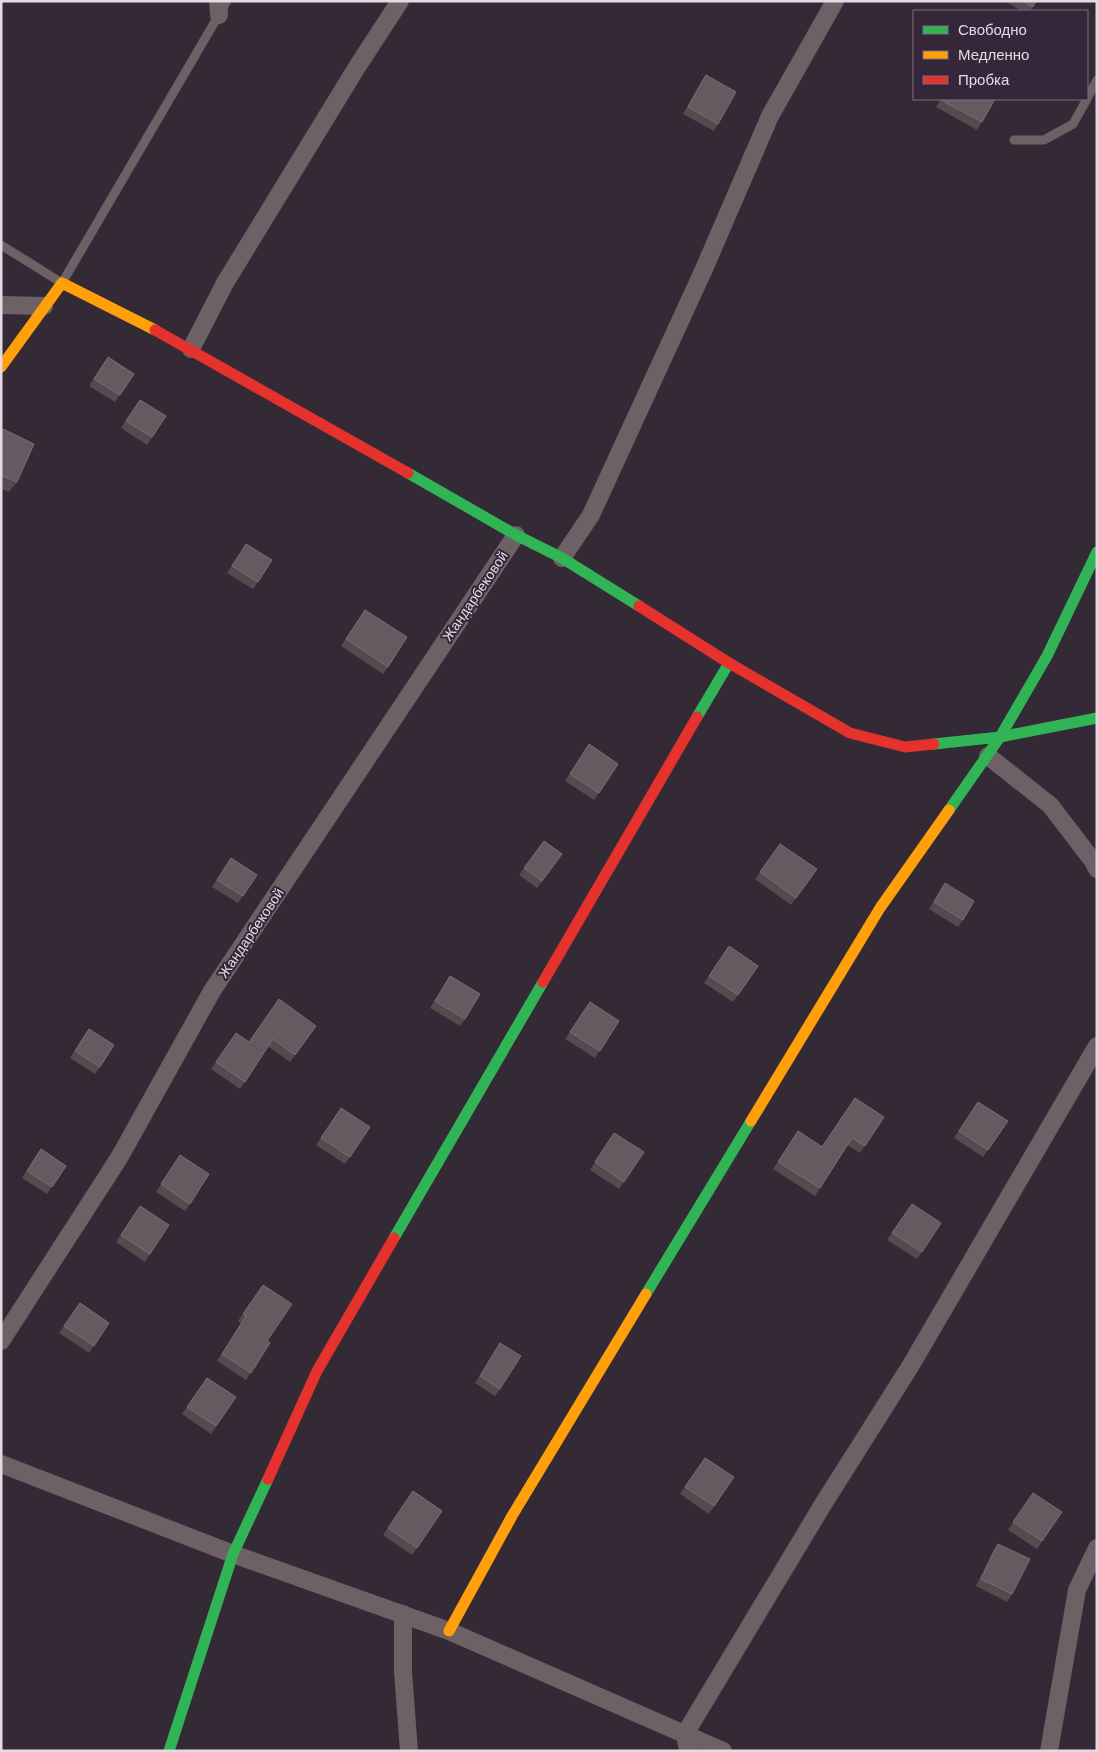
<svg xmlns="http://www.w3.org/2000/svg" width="1098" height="1752" viewBox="0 0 1098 1752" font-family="'DM Sans',sans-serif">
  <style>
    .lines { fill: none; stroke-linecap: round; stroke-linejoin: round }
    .lane { stroke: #6d6165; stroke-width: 9 }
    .street { stroke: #6d6165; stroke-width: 18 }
    .fast { stroke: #30b455; stroke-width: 11 }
    .slow { stroke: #ff9f0a; stroke-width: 11 }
    .jam { stroke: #e5322d; stroke-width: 11 }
    .wall { fill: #554b4f }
    .building { fill: #645a60; stroke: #786e75 }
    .labels { text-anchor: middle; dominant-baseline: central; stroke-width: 4; stroke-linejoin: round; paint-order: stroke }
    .street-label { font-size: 14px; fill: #e5d9e6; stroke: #362639 }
  </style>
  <rect width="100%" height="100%" fill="#332a35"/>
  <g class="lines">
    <g class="lane">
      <polyline points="1087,99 1097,80"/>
      <polyline points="1014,140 1044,140 1073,124 1087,99"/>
      <polyline points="1,245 62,283 227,1"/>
    </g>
    <g class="street">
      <polyline points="218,1 219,15"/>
      <polyline points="1,305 44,306"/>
      <polyline points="191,349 225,283 357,67 400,1"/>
      <polyline points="562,558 591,515 704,269 770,116 835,1"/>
      <polyline points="988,756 1050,805 1093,861 1097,869"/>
      <polyline points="1,1341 119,1158 212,991 516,535"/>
      <polyline points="1,1464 233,1554 449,1631 723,1751"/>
      <polyline points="403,1614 403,1672 409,1751"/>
      <polyline points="688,1751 685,1734 822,1506 911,1365 1097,1046"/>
      <polyline points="1049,1751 1077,1590 1097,1548"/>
    </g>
    <g class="fast">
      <polyline points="408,473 516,535 562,558 639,606"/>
      <polyline points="697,717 729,663"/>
      <polyline points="934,744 1000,737 1097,718"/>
      <polyline points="949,810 1000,737 1047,656 1097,552"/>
      <polyline points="394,1238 543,982"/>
      <polyline points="646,1294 751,1121"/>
      <polyline points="169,1751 233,1554 268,1479"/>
    </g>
    <g class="slow">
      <polyline points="1,367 62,283 155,330"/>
      <polyline points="751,1121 880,908 949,810"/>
      <polyline points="449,1631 512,1516 646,1294"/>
    </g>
    <g class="jam">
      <polyline points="155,330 408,473"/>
      <polyline points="639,606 729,663 850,733 905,747 934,744"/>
      <polyline points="543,982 697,717"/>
      <polyline points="268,1479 317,1371 394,1238"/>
    </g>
  </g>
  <g class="wall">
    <polygon points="1004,1 1036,1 1030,11 1022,11"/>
    <polygon points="706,75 718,124 714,131 683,114 701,82"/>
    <polygon points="941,99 995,99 977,130 936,107"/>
    <polygon points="103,364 134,374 115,402 89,386"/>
    <polygon points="140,400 166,416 147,445 121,428"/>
    <polygon points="3,429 17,482 9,492 1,489 1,432"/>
    <polygon points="246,544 272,560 253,589 227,573"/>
    <polygon points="365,610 388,667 383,674 341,646"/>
    <polygon points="589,744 618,764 594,800 565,781"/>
    <polygon points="544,841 562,854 537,888 519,875"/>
    <polygon points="780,844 817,869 791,905 755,879"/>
    <polygon points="231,858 257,875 238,903 212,887"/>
    <polygon points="945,883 963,920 958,927 929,909"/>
    <polygon points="729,946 758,966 733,1002 704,983"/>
    <polygon points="450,976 465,1019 460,1026 430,1008"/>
    <polygon points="590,1002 619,1021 595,1058 565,1039"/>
    <polygon points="316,1026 290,1062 268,1046 240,1089 211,1069 236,1033 249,1042"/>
    <polygon points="89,1029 100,1067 95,1074 70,1058"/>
    <polygon points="978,1102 1008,1121 983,1157 954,1138"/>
    <polygon points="341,1108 370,1127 345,1164 316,1145"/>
    <polygon points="884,1117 860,1153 847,1145 815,1196 773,1169 798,1131 822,1146"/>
    <polygon points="614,1133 644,1152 619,1189 590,1170"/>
    <polygon points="41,1149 66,1166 47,1194 22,1178"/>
    <polygon points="180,1155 209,1174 185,1211 156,1192"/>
    <polygon points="912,1204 941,1223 917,1259 887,1240"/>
    <polygon points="140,1206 169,1225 145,1262 116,1242"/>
    <polygon points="263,1285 267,1341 270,1343 246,1380 217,1361 241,1323 238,1321"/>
    <polygon points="80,1303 109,1323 89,1353 59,1333"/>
    <polygon points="500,1343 500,1389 495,1396 475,1383"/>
    <polygon points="207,1378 236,1397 211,1434 182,1414"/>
    <polygon points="705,1458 734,1477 709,1514 680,1494"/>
    <polygon points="413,1491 442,1511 412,1555 383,1535"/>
    <polygon points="1033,1493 1062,1512 1037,1549 1008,1530"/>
    <polygon points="998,1544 1012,1594 1007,1602 976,1586 993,1551"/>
  </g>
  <g class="building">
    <polygon points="1022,1 1036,1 1033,7"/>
    <polygon points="706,75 736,92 718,124 688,107"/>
    <polygon points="942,99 995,99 982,122 941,100"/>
    <polygon points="108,357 134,374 120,395 94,379"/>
    <polygon points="140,400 166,416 152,437 126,421"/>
    <polygon points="3,429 34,444 17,482 1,475 1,433"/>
    <polygon points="246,544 272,560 258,582 232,566"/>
    <polygon points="365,610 407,637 388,667 346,639"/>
    <polygon points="589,744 618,764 599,793 570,774"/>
    <polygon points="544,841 562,854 542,881 524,868"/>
    <polygon points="780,844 817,869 796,898 760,872"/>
    <polygon points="231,858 257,875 243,896 217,880"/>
    <polygon points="945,883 974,901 963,920 934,902"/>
    <polygon points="729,946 758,966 738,995 709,976"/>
    <polygon points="450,976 480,994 465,1019 435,1001"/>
    <polygon points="279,999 316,1026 295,1055 273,1039 245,1082 216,1062 236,1033 249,1042"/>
    <polygon points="590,1002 619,1021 600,1051 570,1032"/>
    <polygon points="89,1029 114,1045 100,1067 75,1051"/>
    <polygon points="855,1098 884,1117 865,1146 852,1138 820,1188 778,1162 798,1131 822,1147"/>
    <polygon points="978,1102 1008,1121 988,1150 959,1131"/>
    <polygon points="341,1108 370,1127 350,1157 321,1138"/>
    <polygon points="614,1133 644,1152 624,1182 595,1162"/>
    <polygon points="41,1149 66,1166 52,1187 27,1171"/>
    <polygon points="180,1155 209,1174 190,1204 161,1184"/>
    <polygon points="912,1204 941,1223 922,1252 892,1233"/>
    <polygon points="140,1206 169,1225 150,1254 121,1235"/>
    <polygon points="263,1285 292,1304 267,1341 270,1343 251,1373 222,1354 246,1316 243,1314"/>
    <polygon points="80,1303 109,1323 94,1346 64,1326"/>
    <polygon points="500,1343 521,1356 500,1389 480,1376"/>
    <polygon points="207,1378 236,1397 216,1426 187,1407"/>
    <polygon points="705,1458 734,1477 714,1506 685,1487"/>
    <polygon points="413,1491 442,1511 417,1548 388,1528"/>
    <polygon points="1033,1493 1062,1512 1042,1541 1013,1522"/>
    <polygon points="998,1544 1030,1559 1012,1594 981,1579"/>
  </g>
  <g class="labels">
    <g class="street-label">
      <text transform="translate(475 596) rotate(-56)">Жандарбековой</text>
      <text transform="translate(251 933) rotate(-56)">Жандарбековой</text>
    </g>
  </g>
  <rect width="1098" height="1752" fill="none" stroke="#e5d9e6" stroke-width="5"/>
  <rect x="913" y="10" width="175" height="90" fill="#362639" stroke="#7c6e7e"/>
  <rect x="923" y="26" width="25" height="8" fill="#30b455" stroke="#7c6e7e"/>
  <text x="958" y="35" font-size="15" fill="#e5d9e6">Свободно</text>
  <rect x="923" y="51" width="25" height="8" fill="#ff9f0a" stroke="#7c6e7e"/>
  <text x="958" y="60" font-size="15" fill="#e5d9e6">Медленно</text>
  <rect x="923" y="76" width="25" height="8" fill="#e5322d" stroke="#7c6e7e"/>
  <text x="958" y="85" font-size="15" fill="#e5d9e6">Пробка</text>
</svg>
